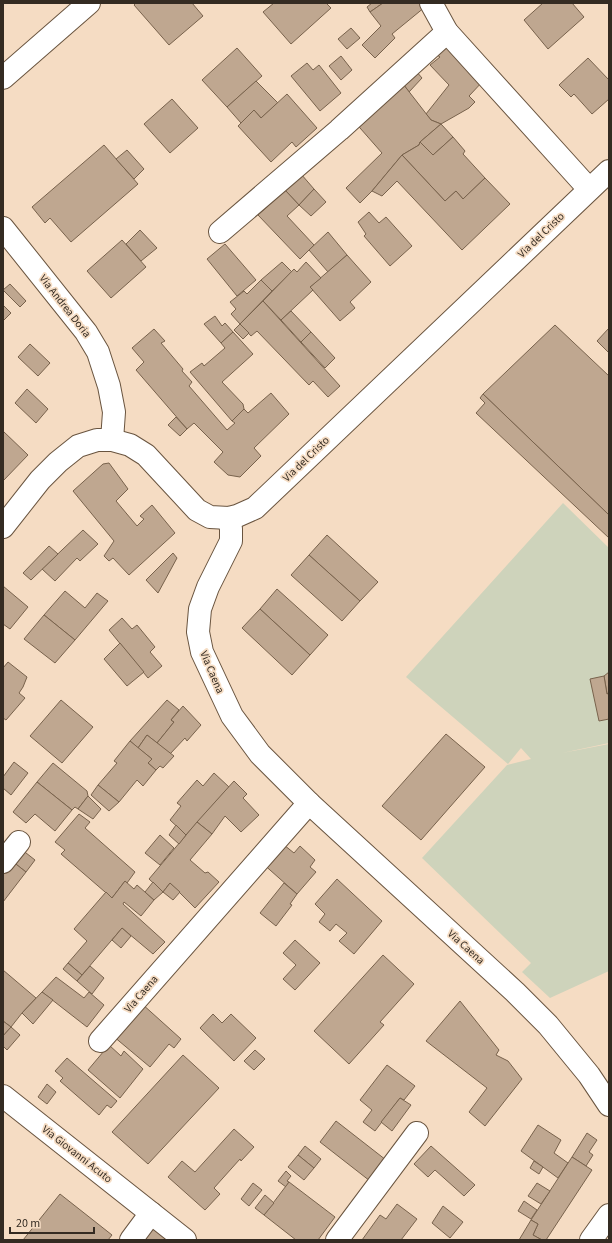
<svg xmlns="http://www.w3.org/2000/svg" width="612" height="1243" viewBox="0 0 612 1243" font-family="'Source Sans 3',sans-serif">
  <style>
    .green { fill: #ced3bb }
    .building { fill: #bfa790; stroke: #78624c }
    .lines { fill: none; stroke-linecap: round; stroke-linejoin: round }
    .minor-casing { stroke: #69543f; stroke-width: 24 }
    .tertiary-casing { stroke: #69543f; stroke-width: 24 }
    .minor { stroke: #fff; stroke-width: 22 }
    .tertiary { stroke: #fff; stroke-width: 22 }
    .labels { text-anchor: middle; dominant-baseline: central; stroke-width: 3.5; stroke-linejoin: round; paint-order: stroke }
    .street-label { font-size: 11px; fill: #342b22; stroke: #f5dcc3 }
  </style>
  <rect width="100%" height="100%" fill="#f5dcc3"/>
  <polygon class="green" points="563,503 609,548 609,743 562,753 609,744 609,971 550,998 522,972 531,963 422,858 507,765 531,759 521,748 508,764 406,677"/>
  <g class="building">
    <polygon points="136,3 192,3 203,16 169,45 134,5"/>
    <polygon points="274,3 326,3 331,8 291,44 263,12"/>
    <polygon points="372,3 383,3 370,12 367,7"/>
    <polygon points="383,3 422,3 425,7 392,34 395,38 375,58 362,45 381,26 370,12"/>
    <polygon points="543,3 572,3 584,17 548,49 524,20"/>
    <polygon points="351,28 360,38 347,49 338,39"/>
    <polygon points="448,41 484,80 469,96 475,102 469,108 441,124 431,120 426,114 449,85 430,65 440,57 434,53"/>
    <polygon points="237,48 262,76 227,107 202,80"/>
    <polygon points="341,56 352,70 341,80 329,66"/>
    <polygon points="588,58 609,80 609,99 592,114 574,94 571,97 559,85"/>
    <polygon points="307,63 313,70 319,65 341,93 320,111 291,76"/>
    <polygon points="416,71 422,78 409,92 400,80"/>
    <polygon points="400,80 431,120 441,124 420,142 419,145 402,155 372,191 360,203 346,188 382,153 353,120"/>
    <polygon points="256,81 278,103 261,118 254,110 241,123 227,107"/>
    <polygon points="287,94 317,128 296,147 292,142 271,162 238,126 254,110 261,118"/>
    <polygon points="172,99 198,128 170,153 144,124"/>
    <polygon points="441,124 453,137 433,155 420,142"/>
    <polygon points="453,137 465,151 463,154 485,178 463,199 456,191 445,201 402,155 419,145 420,142 433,155"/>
    <polygon points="104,145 138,184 71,242 50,218 45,223 32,207"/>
    <polygon points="127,150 144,169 134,179 116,159"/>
    <polygon points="402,155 445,201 456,191 463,199 485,178 510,204 462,250 397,181 382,196 372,191"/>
    <polygon points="301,174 314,189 299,205 285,190"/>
    <polygon points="314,189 326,202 311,216 299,205"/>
    <polygon points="285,190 299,205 287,216 314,245 300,259 258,215"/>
    <polygon points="369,212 379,223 386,217 412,246 390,266 364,236 366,234 358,222"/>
    <polygon points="140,230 157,248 141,261 126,244"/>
    <polygon points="328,232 347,255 328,272 309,250"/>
    <polygon points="122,240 146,267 111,298 87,271"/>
    <polygon points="225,244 256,280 237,296 207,259"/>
    <polygon points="347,255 371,282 350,302 355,308 340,321 310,287"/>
    <polygon points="282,262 292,272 272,291 261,280"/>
    <polygon points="306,262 321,278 310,287 313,290 281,320 263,301 294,269 297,272"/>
    <polygon points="261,280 272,291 240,324 231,314 236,309 230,302 244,291 247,294"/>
    <polygon points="10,284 26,301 20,307 3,290"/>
    <polygon points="263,301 340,386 328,397 313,381 309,385 257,331 251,336 240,324"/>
    <polygon points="3,305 11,313 3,321"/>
    <polygon points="291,311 311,332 301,342 281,320"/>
    <polygon points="215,316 222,326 225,323 233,332 221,343 204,324"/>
    <polygon points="240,324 249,333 243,339 234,330"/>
    <polygon points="555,325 609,376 609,515 483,394"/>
    <polygon points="609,328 609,352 608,352 597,341"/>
    <polygon points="154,329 165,341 161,343 183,369 182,371 192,382 189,386 227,430 235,423 232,421 244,409 248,413 271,393 289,414 254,448 261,456 240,477 228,475 214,462 223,452 194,423 187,429 136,370 144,362 132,348"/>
    <polygon points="233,332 253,354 222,382 243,404 244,409 232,421 190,372 202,363 204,366 225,348 221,343"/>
    <polygon points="311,332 335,358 325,368 301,342"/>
    <polygon points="30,344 50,363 38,376 18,357"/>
    <polygon points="27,389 48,409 36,423 15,403"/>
    <polygon points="483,394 609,515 609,538 476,413 485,403 480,398"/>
    <polygon points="176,417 187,429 180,436 168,425"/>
    <polygon points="3,431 28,455 3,481"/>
    <polygon points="109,463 128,489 116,501 137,526 144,519 140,516 152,505 175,533 129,575 113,558 109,561 104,556 114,541 73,491 103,464"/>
    <polygon points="83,530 98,544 80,561 77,558 55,581 42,569"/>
    <polygon points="327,535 378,582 360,601 309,555"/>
    <polygon points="49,546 58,554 31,580 23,573"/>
    <polygon points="173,553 177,558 158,593 146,580"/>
    <polygon points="309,555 360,601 342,621 291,575"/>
    <polygon points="3,586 28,607 10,629 3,624"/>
    <polygon points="277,589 328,635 310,655 260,609"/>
    <polygon points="65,591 85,608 97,593 108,601 75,640 44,615"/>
    <polygon points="260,609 310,655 292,675 242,628"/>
    <polygon points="44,615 75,640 55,663 24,639"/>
    <polygon points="122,618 132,629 137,625 155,647 150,652 162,666 148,678 109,630"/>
    <polygon points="120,643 144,672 127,686 104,659"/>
    <polygon points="8,662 27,677 23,687 19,693 25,698 6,720 3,718 3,668"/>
    <polygon points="609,672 609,693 607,694 604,676"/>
    <polygon points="604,676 607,694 609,693 609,719 599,721 590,679"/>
    <polygon points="61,700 93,727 62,763 30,736"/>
    <polygon points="167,700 179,710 171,720 174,722 157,743 147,735 138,748 130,741"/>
    <polygon points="183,706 201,725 187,741 185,738 170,754 157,743 174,722 171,720"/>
    <polygon points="446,734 485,767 421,840 382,806"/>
    <polygon points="147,735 174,756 163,768 160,766 156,770 148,763 152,759 138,748"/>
    <polygon points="130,741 152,759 148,763 156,770 143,786 137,780 119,802 98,785 117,763 114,761"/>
    <polygon points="14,762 28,773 11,795 3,788 3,777"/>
    <polygon points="53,763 87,791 88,796 78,809 75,807 72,810 37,782"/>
    <polygon points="214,773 229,787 186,835 170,820 181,806 177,803 197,780 203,786"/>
    <polygon points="234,781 247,794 243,798 259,815 241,832 225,816 212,834 197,822"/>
    <polygon points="37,782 72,810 55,831 35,814 26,823 13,812"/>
    <polygon points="98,785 119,802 109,811 91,795"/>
    <polygon points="88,796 101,809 93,819 78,809"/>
    <polygon points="79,814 90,822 85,828 135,872 127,883 125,881 112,898 61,854 65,850 55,842"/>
    <polygon points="197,822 212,834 190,860 205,873 208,872 219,882 195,908 170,883 163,892 149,879"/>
    <polygon points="176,825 186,835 179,844 169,835"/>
    <polygon points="160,835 174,848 160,865 145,853"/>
    <polygon points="279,841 294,853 300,846 315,860 310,867 316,872 297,894 261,862"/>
    <polygon points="21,849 35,860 26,872 12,861"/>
    <polygon points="12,861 26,872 3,902 3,873"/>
    <polygon points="337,879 382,921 354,954 339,941 347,933 336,924 330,931 319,922 325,914 315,904"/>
    <polygon points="125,881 134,889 137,885 154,900 141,916 124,902 123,904 165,942 153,954 122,928 82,975 68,963 87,941 74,929 106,892 112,898"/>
    <polygon points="153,882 163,892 154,900 145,892"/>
    <polygon points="170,883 180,892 173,900 163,892"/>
    <polygon points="284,883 297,894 290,904 292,905 276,926 260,913"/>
    <polygon points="122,928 131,936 121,948 112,940"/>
    <polygon points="295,940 320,963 295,990 283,979 296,965 283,953"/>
    <polygon points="383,955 414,984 380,1022 384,1025 349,1064 314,1031"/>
    <polygon points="68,963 82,975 77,981 63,969"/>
    <polygon points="90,966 104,978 92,994 77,981"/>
    <polygon points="3,970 36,998 22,1013 11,1027 3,1021"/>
    <polygon points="56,977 84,998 89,992 104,1005 87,1027 42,992"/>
    <polygon points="42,992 53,1000 33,1024 22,1013"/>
    <polygon points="460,1001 499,1050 496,1055 508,1061 522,1079 485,1126 469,1112 487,1088 426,1041"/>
    <polygon points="141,1003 181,1039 174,1048 169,1044 150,1067 113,1036"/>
    <polygon points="213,1014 222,1023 231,1014 256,1038 234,1061 200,1028"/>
    <polygon points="3,1021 11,1027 3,1036"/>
    <polygon points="11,1027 20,1035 7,1050 3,1046 3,1036"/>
    <polygon points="109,1045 121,1056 124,1051 143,1069 120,1098 88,1070"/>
    <polygon points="255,1050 265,1059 254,1070 244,1061"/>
    <polygon points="183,1055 219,1088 148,1164 112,1132"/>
    <polygon points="67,1058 117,1101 111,1108 107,1105 99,1115 60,1081 63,1078 55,1071"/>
    <polygon points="387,1065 415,1086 404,1100 400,1098 375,1131 363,1122 372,1110 360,1100"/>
    <polygon points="47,1084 56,1092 47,1104 38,1097"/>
    <polygon points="400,1098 411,1105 392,1131 381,1122"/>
    <polygon points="336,1121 386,1160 370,1181 320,1142"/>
    <polygon points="538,1125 561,1140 554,1153 568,1163 558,1178 521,1151"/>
    <polygon points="234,1129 254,1147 241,1161 240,1159 214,1188 220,1194 205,1210 168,1177 182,1161 195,1172"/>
    <polygon points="587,1133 597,1140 589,1152 593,1155 586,1166 572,1157"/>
    <polygon points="305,1146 321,1159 314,1168 298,1155"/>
    <polygon points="431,1146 475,1185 464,1196 435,1170 428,1177 414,1164"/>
    <polygon points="298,1155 314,1168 304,1180 288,1167"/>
    <polygon points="572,1157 592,1170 546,1240 542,1240 533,1235 538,1224 531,1220"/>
    <polygon points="534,1161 543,1167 539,1174 530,1168"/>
    <polygon points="286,1171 291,1176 287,1181 289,1182 286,1187 278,1181"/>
    <polygon points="289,1182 335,1217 318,1240 296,1240 264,1215"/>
    <polygon points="253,1183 262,1190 249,1206 241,1199"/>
    <polygon points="537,1183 550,1191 541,1204 528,1196"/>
    <polygon points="60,1194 112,1235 108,1240 23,1240"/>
    <polygon points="265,1195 274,1203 264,1215 255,1208"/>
    <polygon points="524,1201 537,1210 531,1219 518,1211"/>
    <polygon points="397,1204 417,1219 401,1240 362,1240 380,1215 386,1219"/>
    <polygon points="443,1206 463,1222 450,1238 432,1223"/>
    <polygon points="531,1220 538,1224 533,1235 542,1240 519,1240"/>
    <polygon points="156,1224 176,1240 143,1240"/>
  </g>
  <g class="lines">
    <defs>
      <g id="minor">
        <polyline points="431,3 447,32 589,189"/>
        <polyline points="3,78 89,3"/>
        <polyline points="3,228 86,332 98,352 109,386 114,412 112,440"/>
        <polyline points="220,232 339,130 447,32"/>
        <polyline points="3,862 19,842"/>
        <polyline points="100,1041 309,803"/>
        <polyline points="3,1096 185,1240"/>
        <polyline points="131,1240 151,1213"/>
        <polyline points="337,1240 417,1133"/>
        <polyline points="591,1240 609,1215"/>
      </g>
      <g id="tertiary">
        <polyline points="229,518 231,529 231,541 208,587 200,609 198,632 202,652 232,716 260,754 309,803 515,992 548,1025 589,1075 609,1105"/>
        <polyline points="3,527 40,480 58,462 78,446 97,440 112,440 130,445 146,455 197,510 210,517 229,518 237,516 255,508 609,171"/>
      </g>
    </defs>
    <use href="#minor" class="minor-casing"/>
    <use href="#tertiary" class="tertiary-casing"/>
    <use href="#minor" class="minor"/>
    <use href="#tertiary" class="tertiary"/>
  </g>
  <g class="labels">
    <g class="street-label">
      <text transform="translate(541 235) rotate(-44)">Via del Cristo</text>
      <text transform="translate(65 306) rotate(52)">Via Andrea Doria</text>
      <text transform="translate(306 459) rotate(-44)">Via del Cristo</text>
      <text transform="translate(212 672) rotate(67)">Via Caena</text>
      <text transform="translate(466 947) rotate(42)">Via Caena</text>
      <text transform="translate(141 994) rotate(-49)">Via Caena</text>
      <text transform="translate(77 1154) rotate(38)">Via Giovanni Acuto</text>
    </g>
  </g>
  <rect width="612" height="1243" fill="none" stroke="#342b22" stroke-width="8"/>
  <path d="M10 1227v6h84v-6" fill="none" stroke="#342b22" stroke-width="2"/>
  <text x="16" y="1227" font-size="12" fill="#342b22" stroke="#f5dcc3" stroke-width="3" paint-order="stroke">20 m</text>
</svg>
